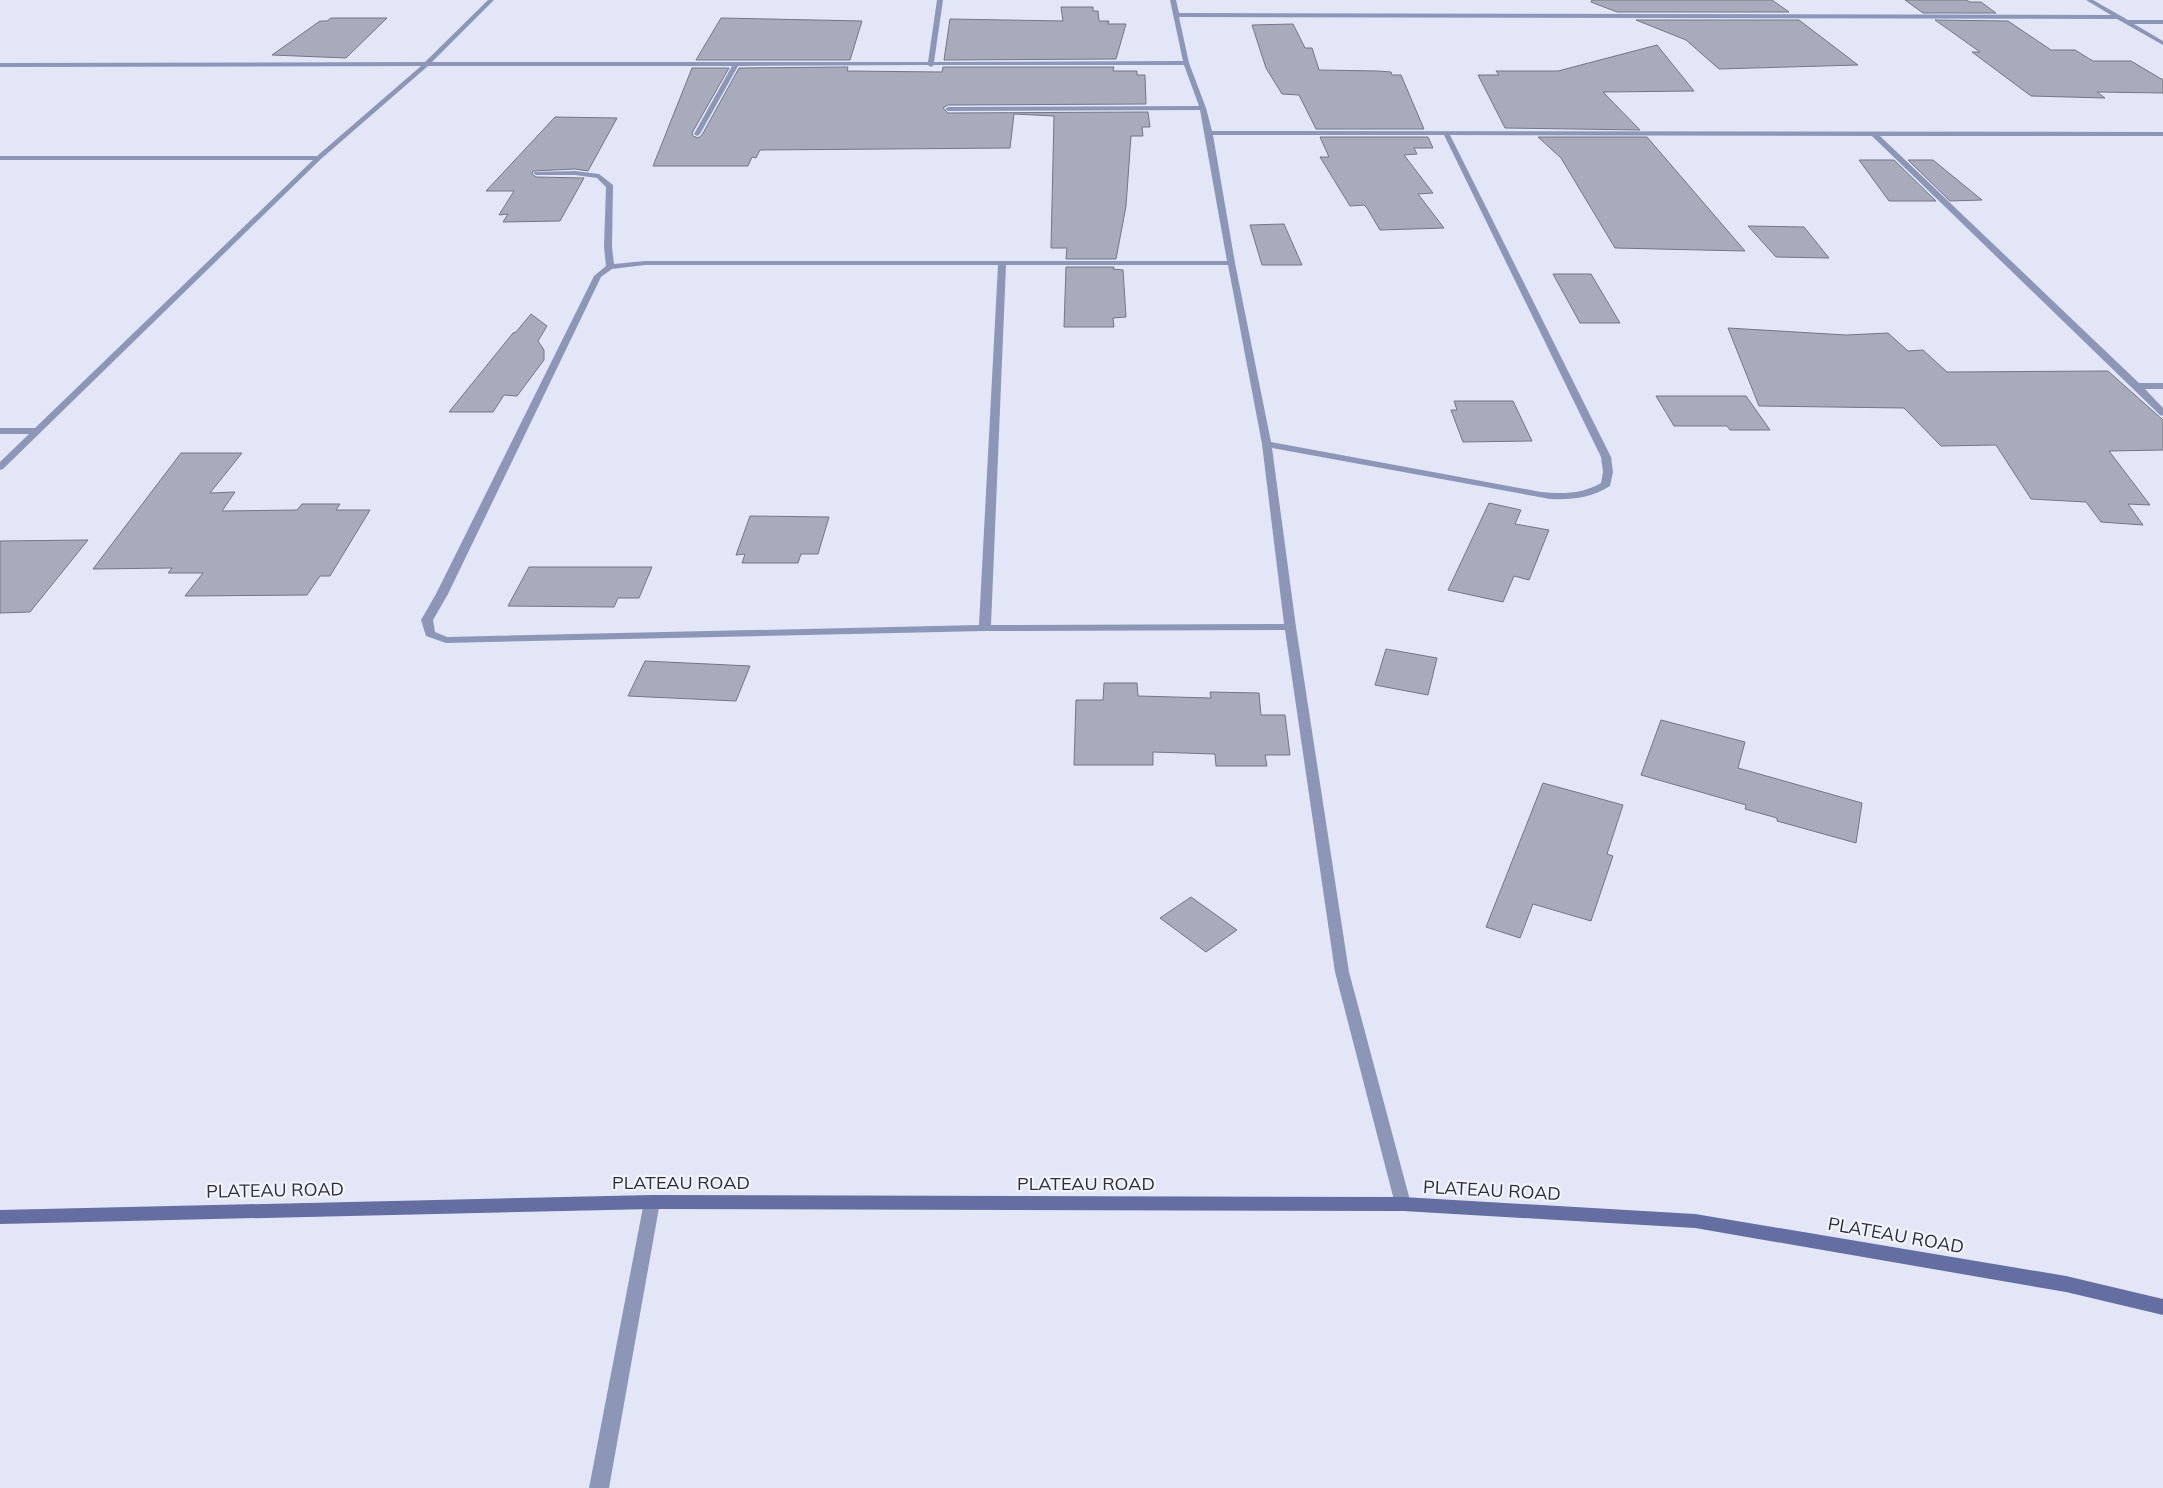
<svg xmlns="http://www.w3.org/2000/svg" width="2163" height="1488" viewBox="0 0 2163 1488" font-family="Mulish,sans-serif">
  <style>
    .building { fill: #a8abbb; stroke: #737685 }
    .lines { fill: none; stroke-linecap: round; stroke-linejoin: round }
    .street { fill: #8e96b8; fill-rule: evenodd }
    .secondary { fill: #656ea0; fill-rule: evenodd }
    .labels { text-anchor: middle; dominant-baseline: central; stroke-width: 4.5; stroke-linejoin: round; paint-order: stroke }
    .near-street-label { font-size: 18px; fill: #2c2e34; stroke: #f1f4fe }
  </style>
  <rect width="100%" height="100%" fill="#e2e6f7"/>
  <g class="building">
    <polygon points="1592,0 1772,0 1789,12 1617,12 1591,2"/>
    <polygon points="1905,0 1966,0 1970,2 1981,2 1996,13 1923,13"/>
    <polygon points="1061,7 1093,7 1093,11 1098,11 1099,21 1109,21 1108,24 1126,24 1116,59 944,60 950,19 1063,21"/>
    <polygon points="331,18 387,18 346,58 272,55 320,21 327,21"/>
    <polygon points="721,18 862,21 850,60 696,60"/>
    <polygon points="1636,20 1799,20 1858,65 1719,69 1686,40"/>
    <polygon points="1935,20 2008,21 2051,50 2075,50 2093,61 2131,61 2163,80 2163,93 2097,92 2105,98 2031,96 1972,52 1980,52"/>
    <polygon points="1293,24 1305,48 1312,48 1319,70 1378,71 1391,72 1392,75 1401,75 1424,129 1316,129 1299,95 1282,94 1266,68 1252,25"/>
    <polygon points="1657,45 1694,91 1603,92 1640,130 1505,128 1478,75 1499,75 1496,71 1558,71"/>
    <polygon points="848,67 847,71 942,72 943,67 1114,67 1113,71 1137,71 1137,75 1145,75 1146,104 948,105 943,108 948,113 1148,112 1150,127 1142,127 1143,136 1131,136 1126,206 1116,259 1066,259 1067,248 1051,248 1054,116 1014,114 1010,148 760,150 756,158 752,157 748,166 653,166 692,68 729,68 692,133 693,136 698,138 702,135 739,68"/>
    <polygon points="555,117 617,118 588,171 575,169 533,171 532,174 536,177 584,178 560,221 503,222 508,214 499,215 514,191 486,191"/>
    <polygon points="1320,137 1428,137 1433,148 1414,148 1417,154 1404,155 1433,193 1418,194 1444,228 1380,230 1367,208 1364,205 1350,206 1320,157 1329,157"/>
    <polygon points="1538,137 1647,137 1745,251 1615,248 1561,158"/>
    <polygon points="1859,160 1894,160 1936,201 1889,201"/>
    <polygon points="1908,160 1933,160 1982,200 1950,201"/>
    <polygon points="1284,224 1302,265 1262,265 1250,225"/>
    <polygon points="1748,226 1804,227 1829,258 1776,257"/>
    <polygon points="1066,267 1114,267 1113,269 1123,270 1126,317 1113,318 1114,327 1064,327"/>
    <polygon points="1553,274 1591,274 1620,323 1580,323"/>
    <polygon points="531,314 547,326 538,341 544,350 544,360 517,396 504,395 493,412 449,412 513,333 516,332"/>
    <polygon points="1728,328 1846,335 1888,333 1908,351 1923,350 1947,372 2108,371 2163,420 2163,450 2109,451 2150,505 2128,504 2143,525 2101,522 2086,502 2031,499 1996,445 1941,446 1904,408 1759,406"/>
    <polygon points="1656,396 1746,396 1770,430 1730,430 1727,426 1674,426"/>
    <polygon points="1454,401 1513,401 1532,441 1463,442 1451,410 1457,410"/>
    <polygon points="181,453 242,453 210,493 235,492 222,511 297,510 302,504 340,504 336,510 370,510 330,576 320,576 307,595 185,596 203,573 168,573 172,568 93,569"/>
    <polygon points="1489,503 1521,510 1515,524 1549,530 1529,580 1514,576 1503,602 1448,590"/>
    <polygon points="750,516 829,517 818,554 801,554 798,563 742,563 745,554 736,555"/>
    <polygon points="88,540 30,612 0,613 0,541"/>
    <polygon points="529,567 652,567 639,598 618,598 614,607 508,606"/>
    <polygon points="1386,649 1437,658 1428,695 1375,685"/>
    <polygon points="645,661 750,666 736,701 628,696"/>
    <polygon points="1104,683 1137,683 1138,696 1211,698 1210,692 1259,693 1261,715 1285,715 1290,755 1265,755 1267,766 1216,766 1215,754 1153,752 1153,765 1074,765 1076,700 1103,700"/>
    <polygon points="1661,720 1745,742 1738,768 1862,803 1856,843 1777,821 1777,818 1745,809 1746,805 1641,775"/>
    <polygon points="1543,783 1623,805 1607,854 1613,856 1591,921 1533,904 1520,938 1486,927"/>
    <polygon points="1191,897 1237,930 1206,952 1160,918"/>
  </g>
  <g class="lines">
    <g class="street">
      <path d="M488,0H494L432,62H928L937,0H943L934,62L1183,61L1170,0H1176L1179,13L2111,15L2086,0H2093L2128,20H2163V24H2134L2163,41V45L2117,19L1179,17L1189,63L1206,108L1212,131L2163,132V136H1880L2139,383H2163V389H2145L2163,408V416L2160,415L1872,136L1450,135L1611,457L1613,472L1610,486C1591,498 1572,500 1550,499L1272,448L1296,627L1349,972L1411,1204L1409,1209L1403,1211L1397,1209L1395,1204L1335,972L1285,630L985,631L446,643L426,636L421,620L436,594L594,276L606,266L604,247L606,187L597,178L575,175H536L534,174V172L575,171L599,174L613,185L612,247L614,264L645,261H1227L1200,110L948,111L945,109L948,107L1199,106L1184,65H934L931,67L928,65L738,66L700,134L697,136L694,134L732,66H428L321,159L3,469L0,470V462L29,434H0V428H35L313,160H0V156H317L421,66L0,67V63L425,62ZM1213,135H1444L1601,457L1603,472L1601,483C1582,494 1563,494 1541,492L1271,442L1235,263ZM645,265H998L979,625L447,637L435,632L433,620L448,594L601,277L612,269ZM1006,265H1228L1262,444L1284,624L991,625Z"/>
      <polygon points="652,1195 658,1197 660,1202 609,1488 589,1488 644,1202 646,1197"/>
    </g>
    <polygon class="secondary" points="652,1195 1403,1197 1695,1214 2066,1276 2163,1299 2163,1315 2066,1292 1695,1228 1403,1211 652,1209 0,1224 0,1210"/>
  </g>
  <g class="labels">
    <g class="near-street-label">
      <text x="681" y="1182">PLATEAU ROAD</text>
      <text x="1086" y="1183">PLATEAU ROAD</text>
      <text transform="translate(275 1190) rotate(-1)">PLATEAU ROAD</text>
      <text transform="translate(1492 1190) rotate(3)">PLATEAU ROAD</text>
      <text transform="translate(1896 1235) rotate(10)">PLATEAU ROAD</text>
    </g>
  </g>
</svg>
